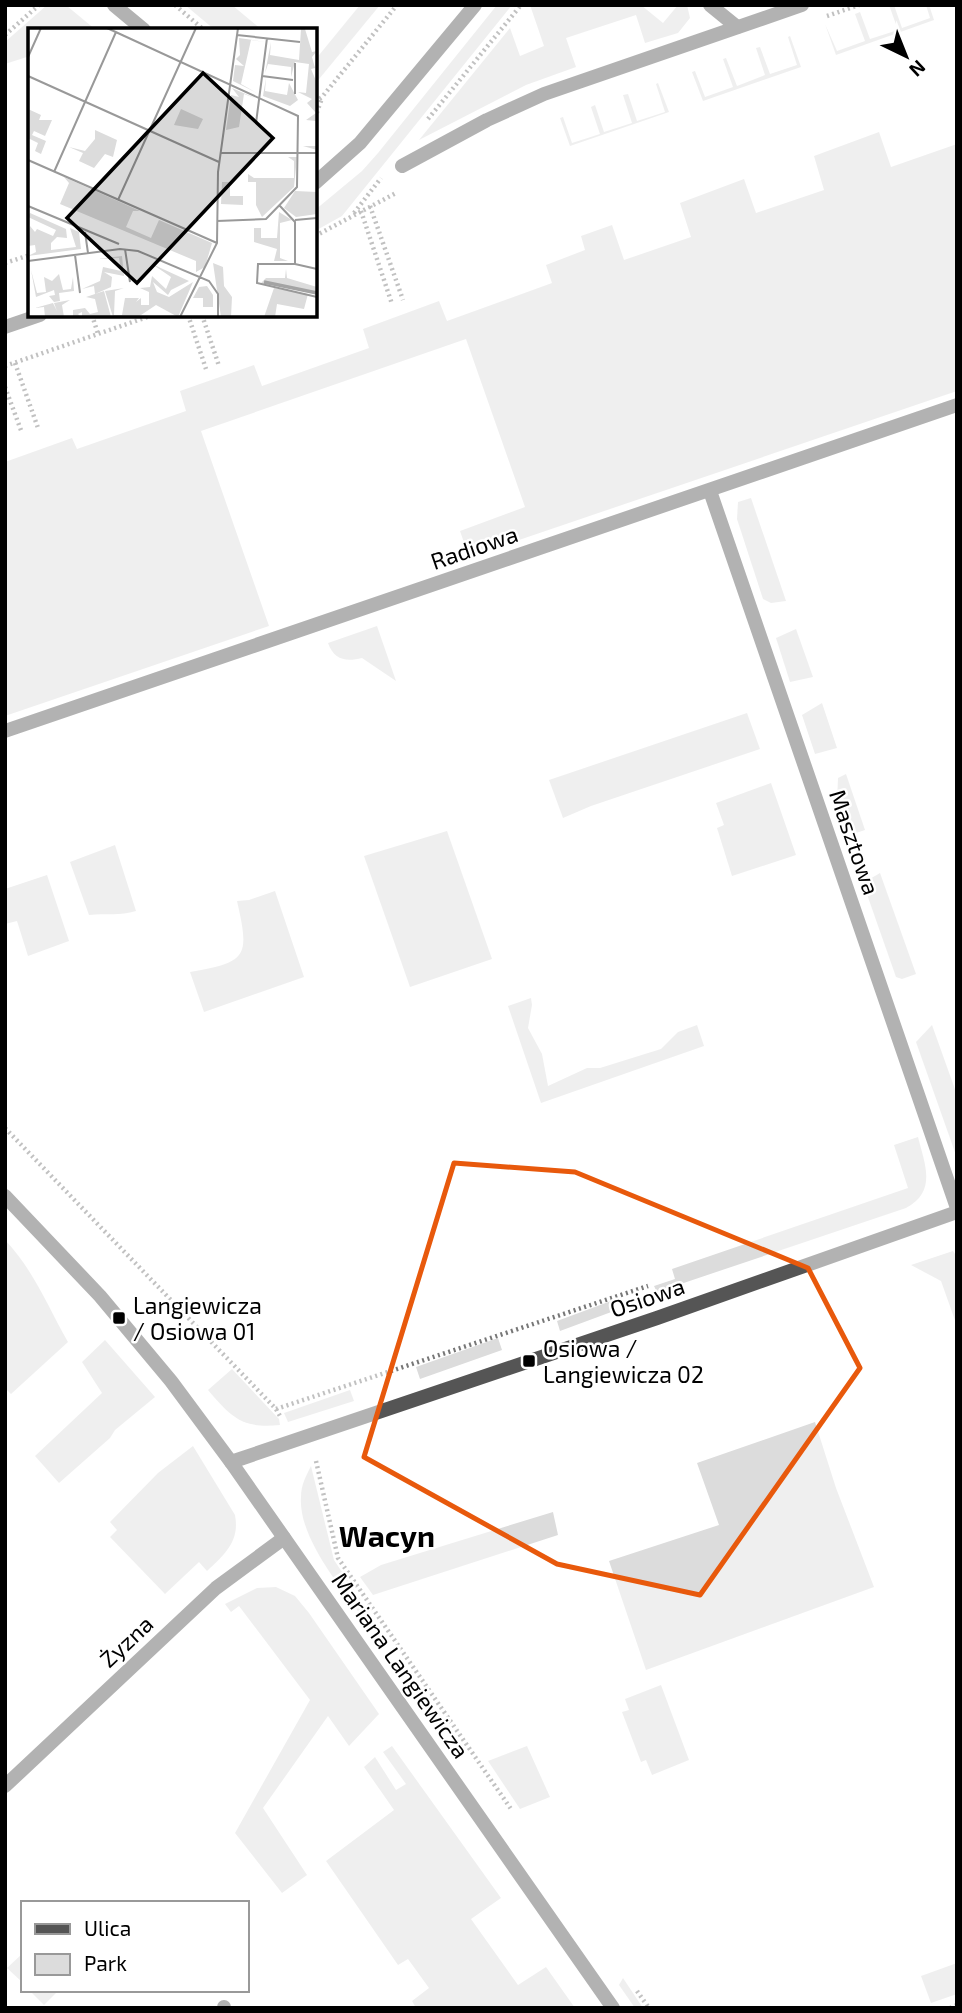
<svg xmlns="http://www.w3.org/2000/svg" width="962" height="2013" viewBox="0 0 962 2013" font-family="'Exo 2',sans-serif">
  <style>
    .green { fill: #dcdcdc }
    .lines { fill: none; stroke-linecap: round; stroke-linejoin: round }
    .path { stroke: #777; stroke-width: 4.5; stroke-dasharray: 2 3.5; stroke-linecap: butt }
    .service { stroke: #555; stroke-width: 14 }
    .minor { stroke: #555; stroke-width: 14 }
    .marked { fill: none; stroke: #e8590c; stroke-width: 5; stroke-linejoin: round }
    .poi-dot { fill: #000; stroke: #fff; stroke-width: 2.5 }
    .labels { text-anchor: middle; dominant-baseline: central; stroke-width: 5; stroke-linejoin: round; paint-order: stroke }
    .street-label { font-size: 23px; fill: #000; stroke: #fff }
    .poi-label { font-size: 23px; fill: #000; stroke: #fff; text-anchor: start }
    .district-label { font-size: 30px; font-weight: bold; fill: #000; stroke: #fff }
    .inset-river { fill: none; stroke: #a3a3a3; stroke-width: 3.5 }
    .inset-road { fill: none; stroke: #999; stroke-width: 2 }
    .view { fill: #000; fill-opacity: 0.15; stroke: #000; stroke-width: 3.5 }
    .inset-edge { fill: none; stroke: #000; stroke-width: 3.5 }
  </style>
  <rect width="100%" height="100%" fill="#fff"/>
  <g class="green">
    <polygon points="47,5 67,6 96,30 30,30 30,56 5,64 5,42"/>
    <polygon points="185,5 232,5 262,30 215,30"/>
    <polygon points="360,5 380,5 315,84 315,60"/>
    <polygon points="497,5 512,5 342,216 315,231 315,210 362,171 378,153"/>
    <polygon points="530,5 641,5 663,23 678,5 687,5 690,18 678,33 645,43 636,15 566,38 576,67 526,85 419,140 510,28 520,56 544,46"/>
    <polygon points="889,5 894,5 902,28 930,18 926,5 929,5 934,20 836,55 825,24 837,51 865,41 855,14 860,12 870,39 898,30"/>
    <polygon points="790,36 801,67 703,101 692,72 695,71 705,97 733,87 723,59 726,58 737,86 765,75 756,48 760,47 770,74 797,65 788,37"/>
    <polygon points="658,83 669,112 570,146 560,118 563,117 572,143 600,134 591,107 595,105 604,132 632,123 623,95 628,94 637,121 665,112 656,84"/>
    <polygon points="879,132 891,167 957,144 957,391 469,557 460,531 525,507 466,339 201,431 269,626 5,716 5,462 72,438 77,449 186,411 180,391 254,365 262,386 369,348 363,329 439,301 447,321 552,283 546,265 585,250 581,236 612,225 624,260 691,237 680,203 744,179 756,213 824,190 814,156"/>
    <polygon points="751,498 786,601 771,603 763,599 737,519 738,502"/>
    <path d="M377,626L396,681L362,658C346,662 334,660 328,643Z"/>
    <polygon points="796,629 813,677 790,682 776,638"/>
    <polygon points="822,703 837,748 815,754 802,715"/>
    <polygon points="747,713 760,749 591,806 563,818 549,780"/>
    <polygon points="846,774 865,830 856,833 845,831 837,802 838,778"/>
    <polygon points="771,783 796,855 732,876 717,828 724,825 716,803"/>
    <polygon points="447,831 492,959 410,987 364,856"/>
    <path d="M115,845L136,911C120,916 106,913 89,915L70,862Z"/>
    <polygon points="880,873 916,974 902,979 896,977 863,883"/>
    <polygon points="47,875 69,941 28,956 17,921 5,924 5,889"/>
    <path d="M275,891L304,977L204,1012L190,972C247,962 250,958 237,901L249,900Z"/>
    <polygon points="531,998 532,1005 528,1028 542,1054 548,1086 587,1068 600,1068 661,1049 678,1032 697,1025 704,1046 541,1103 508,1006"/>
    <polygon points="932,1025 957,1095 957,1158 916,1042"/>
    <path d="M918,1137C925,1165 937,1191 906,1208L657,1292L654,1286L675,1279L672,1269L908,1188L894,1145Z"/>
    <path d="M5,1240C33,1269 48,1307 68,1342L11,1394L5,1388Z"/>
    <polygon points="953,1251 957,1257 957,1326 941,1281 911,1265"/>
    <polygon points="611,1301 614,1311 560,1331 557,1321"/>
    <polygon points="498,1338 502,1350 420,1379 416,1367"/>
    <polygon points="105,1340 155,1397 115,1430 110,1438 59,1483 35,1456 102,1393 82,1362"/>
    <path d="M232,1369L279,1419L280,1425C242,1429 231,1417 208,1390Z"/>
    <polygon points="350,1390 354,1401 288,1422 284,1413"/>
    <polygon points="815,1422 836,1488 874,1587 646,1670 609,1561 719,1525 697,1463"/>
    <path d="M193,1446L235,1515C240,1541 225,1554 207,1571L199,1562L165,1594L110,1537L117,1530L110,1522L158,1473Z"/>
    <path d="M311,1466L334,1560L372,1617L366,1622C343,1590 298,1538 301,1497C301,1485 306,1476 311,1466Z"/>
    <polygon points="553,1512 558,1535 373,1595 360,1577 381,1565"/>
    <polygon points="276,1587 295,1596 309,1613 379,1714 349,1746 328,1716 263,1808 307,1875 282,1893 235,1833 310,1700 239,1606 231,1612 225,1604 257,1588"/>
    <polygon points="661,1685 689,1760 652,1775 646,1760 641,1762 622,1712 629,1710 625,1699"/>
    <polygon points="392,1746 501,1898 471,1919 518,1985 546,1967 575,2008 416,2008 412,2001 429,1988 408,1959 398,1965 326,1861 394,1810 364,1767 375,1757 396,1790 406,1784 383,1752"/>
    <polygon points="527,1746 550,1797 520,1809 488,1761"/>
    <polygon points="23,1953 23,1983 7,1968"/>
    <polygon points="957,1963 957,1994 931,2003 921,1976"/>
    <polygon points="623,1978 643,2008 635,2008 619,1985"/>
    <polygon points="29,1990 59,1990 44,2005"/>
  </g>
  <g class="lines">
    <g class="path">
      <polyline points="175,5 204,30"/>
      <polyline points="827,16 859,5"/>
      <polyline points="5,35 39,5"/>
      <polyline points="315,102 322,97 397,5"/>
      <polyline points="315,118 322,98"/>
      <polyline points="428,119 521,5"/>
      <polyline points="370,206 403,300"/>
      <polyline points="361,211 392,304"/>
      <polyline points="354,213 381,178"/>
      <polyline points="315,236 396,193"/>
      <polyline points="5,263 30,255"/>
      <polyline points="92,315 98,334"/>
      <polyline points="188,315 206,369"/>
      <polyline points="202,315 219,366"/>
      <polyline points="15,363 38,428"/>
      <polyline points="5,366 153,315"/>
      <polyline points="5,387 22,433"/>
      <polyline points="5,1128 276,1409 280,1416"/>
      <polyline points="276,1409 648,1286"/>
      <polyline points="316,1461 338,1558 511,1809"/>
      <polyline points="637,1991 649,2008"/>
      <polyline points="950,2008 957,2005"/>
    </g>
    <g class="service">
      <polyline points="114,5 144,30"/>
      <polyline points="224,2007 224,2008"/>
    </g>
    <g class="minor">
      <polyline points="710,5 737,27"/>
      <polyline points="402,166 487,120 544,94 802,5"/>
      <polyline points="315,183 360,143 475,5"/>
      <polyline points="5,327 40,315"/>
      <polyline points="710,491 957,1208"/>
      <polyline points="5,731 957,405"/>
      <polyline points="5,1196 100,1296 171,1381 231,1462 613,2008"/>
      <polyline points="231,1462 657,1318 957,1212"/>
      <polyline points="5,1786 216,1588 284,1538"/>
    </g>
  </g>
  <path d="M0 0H962V2013H0ZM454,1163L575,1172L808,1268L860,1368L700,1595L557,1564L364,1457Z" fill="#fff" fill-opacity=".55" fill-rule="evenodd"/>
  <path class="marked" d="M454,1163L575,1172L808,1268L860,1368L700,1595L557,1564L364,1457Z"/>
  <g class="poi-dot">
    <rect x="112" y="1311" width="14" height="14" rx="3.5"/>
    <rect x="522" y="1354" width="14" height="14" rx="3.5"/>
  </g>
  <g class="labels">
    <g class="street-label">
      <text transform="translate(474 547) rotate(-19)">Radiowa</text>
      <text transform="translate(855 842) rotate(71)">Masztowa</text>
      <text transform="translate(647 1297) rotate(-19)">Osiowa</text>
      <text transform="translate(126 1641) rotate(-43)">Żyzna</text>
      <text transform="translate(401 1665) rotate(55)">Mariana Langiewicza</text>
    </g>
    <g class="poi-label">
      <text x="133" y="1305">Langiewicza<tspan x="133" dy="26">/ Osiowa 01</tspan></text>
      <text x="543" y="1348">Osiowa /<tspan x="543" dy="26">Langiewicza 02</tspan></text>
    </g>
    <g class="district-label">
      <text x="387" y="1535">Wacyn</text>
    </g>
  </g>
  <g transform="translate(28 28)">
    <rect width="289" height="289" fill="#fff"/>
    <path d="M273,1H277L284,24L289,23L284,29L287,40L283,41L289,55V122L275,118H288V93L278,92L288,85L279,75L284,71L270,64L278,65L281,36L267,34L263,49V39L240,36L237,45L243,14L242,27L271,32ZM211,10L237,14L223,12L213,56L229,65L205,53L207,37L216,38L208,31L212,27ZM238,50L237,63L259,67L261,55L270,72L262,78L235,68ZM204,60L229,71L216,66L211,99L198,102L203,67L211,69ZM0,81L13,87L11,92H24L17,108L6,103L4,107L18,113L13,126L7,123L10,115L0,110ZM153,81L175,91L170,101L146,97ZM67,102L89,112L85,129L77,126L66,140L51,133L55,125L41,119L57,123L67,111ZM260,129H269L266,159L234,189L228,177V154H220V146L226,150H266V133ZM36,149L112,183H105L98,199L123,210L131,192L184,215L177,239L168,244V233L32,176L41,155ZM194,154H202V168H215V177L193,176ZM267,163L289,164V186L268,189L256,180ZM251,184L264,192L252,195V230L260,233H246L249,221L226,214V200H233V210H249ZM2,185L38,201L39,210L29,209L23,215V222L48,219L42,200L51,204L53,221L0,228L8,224L7,217L0,218L2,198L7,204L9,201L25,208L28,202L0,189ZM94,228L96,248L76,244L84,249L83,259L67,266L66,258L54,261L72,253L75,239L93,243L91,230L69,231ZM185,235L195,239L196,258L204,269L203,289H193ZM124,236L161,253L143,262L140,267L125,254L129,264L141,269L165,254L150,289L128,277L110,289H85L77,263L96,260L87,263L86,287H94L97,270H111L108,274L113,270V277H121V264L112,260L122,259L124,248L138,261L143,249ZM258,241L259,250L289,259V267L270,260L232,256L238,250H257ZM3,242L9,265L18,264L16,249L24,253L31,246L35,262L43,261L45,249L46,263L31,265L32,273L26,274L21,268L27,267L26,262L8,269ZM179,258L185,267V279H175V270H165L171,259ZM246,260L280,266L276,281L249,276L247,289H236ZM76,263L83,289H54V284L50,286L53,289H45V282L57,280L62,286L70,284L67,271L58,269ZM42,272L34,277L36,289H17L16,279L7,280L25,275L29,283L26,275Z" fill="#dcdcdc"/>
    <path class="inset-river" d="M236,254L289,265"/>
    <path class="inset-road" d="M79,0L270,88L269,159L238,191L189,193M209,7L272,14M0,29L13,0M0,48L191,134M234,48L265,52M267,66V35M228,95L239,10M192,125H289M0,132L189,215M26,144L88,4M90,172L168,0M0,178L91,216M252,178L267,194V236M267,192L289,190M57,204L60,225M97,221L102,254M47,227L52,265M0,233L92,221L110,223L181,253L190,266V289M289,241L267,236H230L229,255L289,269M152,289L189,215L190,144L210,0"/>
    <path class="view" d="M175,45L245,110L109,255L39,190Z"/>
    <rect width="289" height="289" class="inset-edge"/>
  </g>
  <rect width="962" height="2013" fill="none" stroke="#000000" stroke-width="14"/>
  <rect x="21" y="1901" width="228" height="91" fill="#ffffff" stroke="#999999" stroke-width="2"/>
  <rect x="35" y="1924" width="35" height="10" fill="#555555" stroke="#999999" stroke-width="2"/>
  <text x="84" y="1936" font-size="21" fill="#000000">Ulica</text>
  <rect x="35" y="1954" width="35" height="21" fill="#dcdcdc" stroke="#999999" stroke-width="2"/>
  <text x="84" y="1971" font-size="21" fill="#000000">Park</text>
  <g transform="translate(906 56) rotate(137)" stroke="#ffffff" stroke-width="5" paint-order="stroke">
  <path d="M0-5L12 26L0 18L-12 26Z" fill="#000000"/>
  <text y="-10" font-size="19" font-weight="bold" text-anchor="middle" fill="#000000">N</text>
  </g>
</svg>
